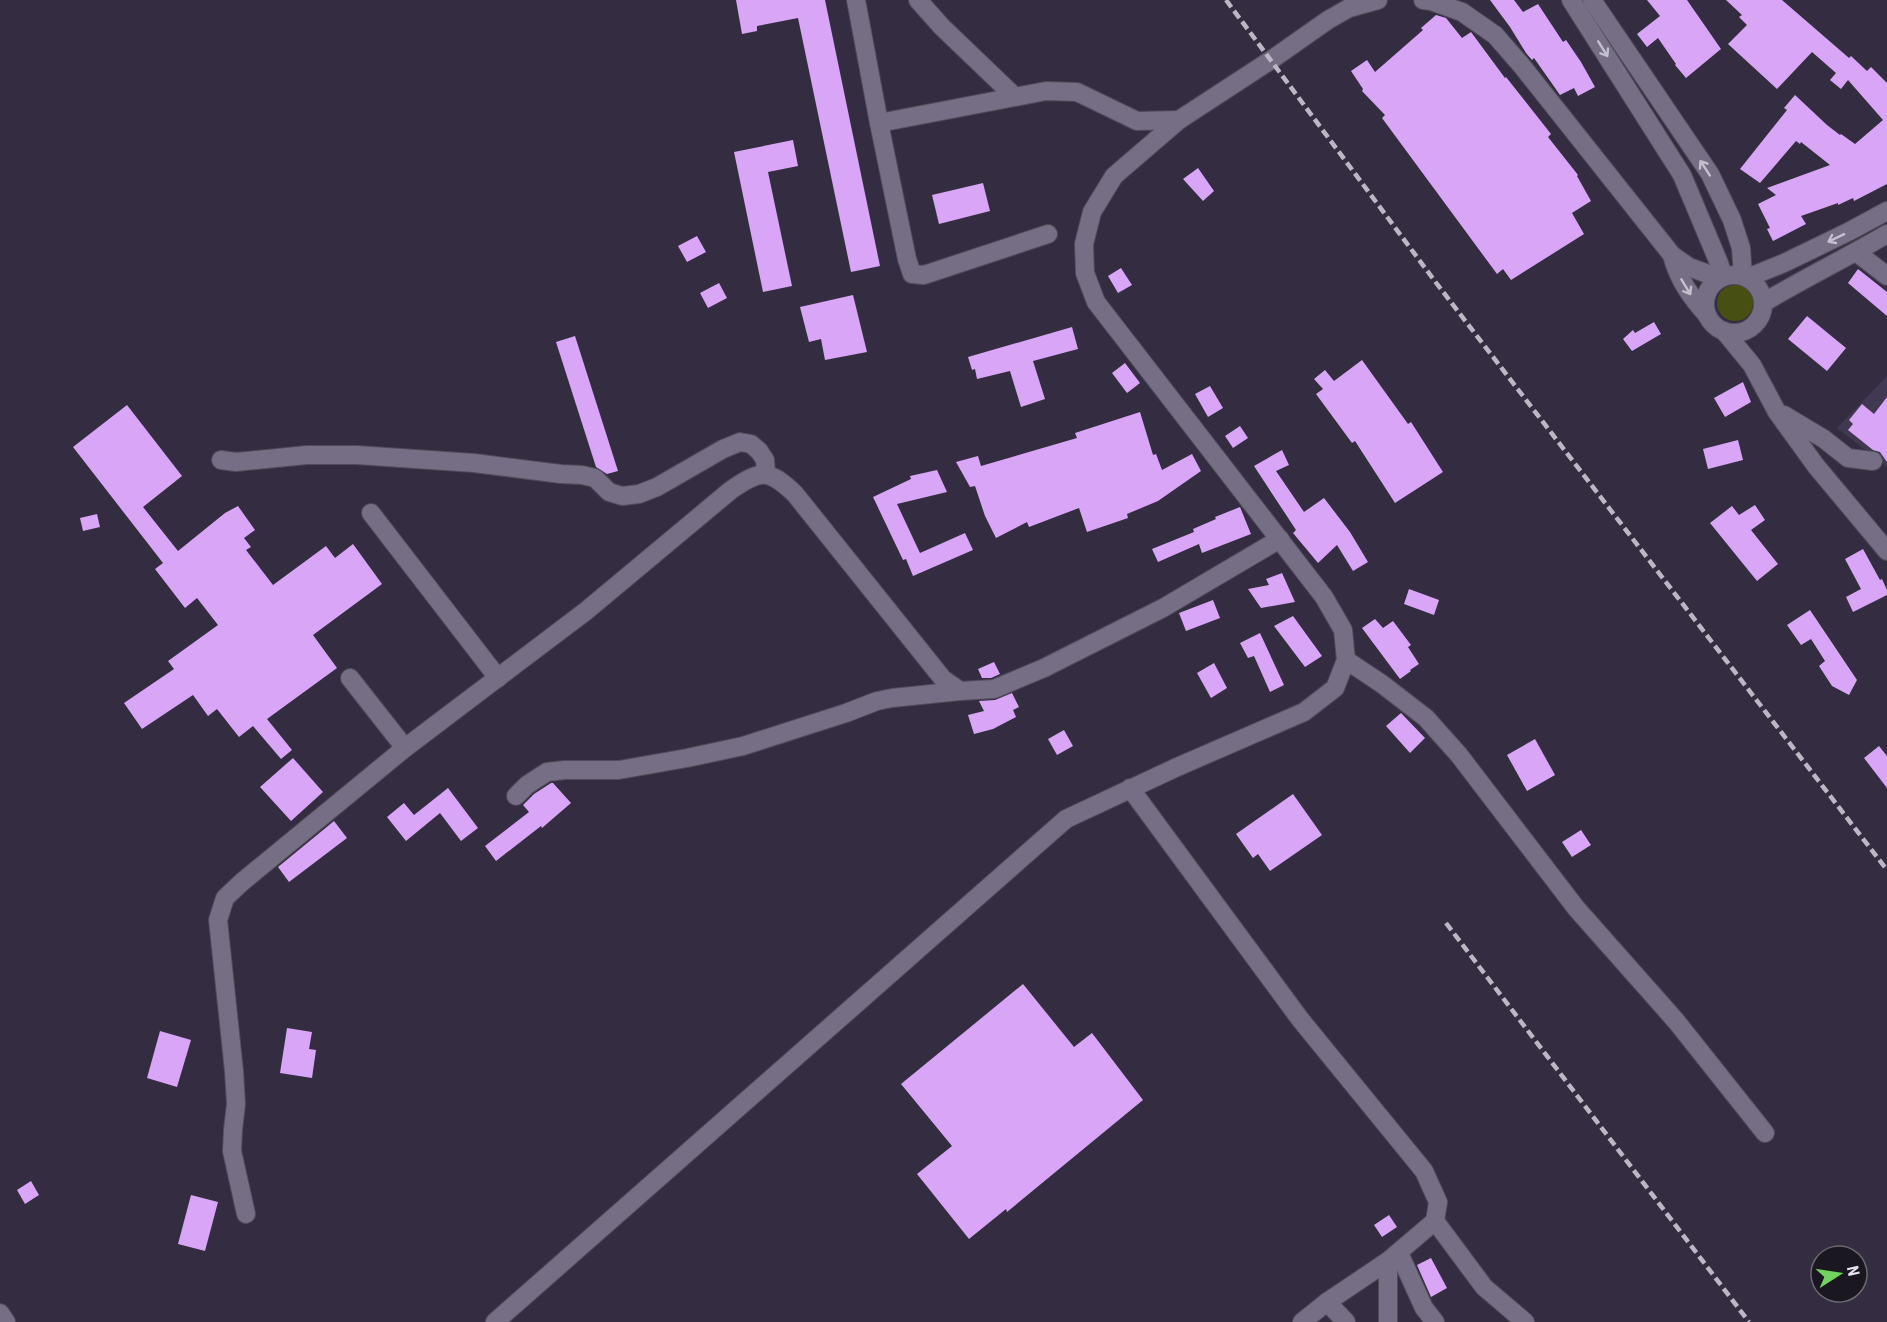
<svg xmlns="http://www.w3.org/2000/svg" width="1887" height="1322" viewBox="0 0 1887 1322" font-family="'Roboto Condensed',sans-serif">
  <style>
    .built { fill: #413852 }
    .green { fill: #484f13 }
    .building { fill: #d9a5f6 }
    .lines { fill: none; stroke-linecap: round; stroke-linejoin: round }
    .minor-casing { stroke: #514b5b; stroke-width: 20 }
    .minor { stroke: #756e85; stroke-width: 18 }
    .rail { stroke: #bbb7c5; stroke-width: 4.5; stroke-dasharray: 9 4.5; stroke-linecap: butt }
    .oneway { stroke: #c4c0cf }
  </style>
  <rect width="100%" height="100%" fill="#342d41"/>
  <polygon class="built" points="1887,376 1887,467 1837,428"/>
  <circle class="green" cx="1735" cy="303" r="18"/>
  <g class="building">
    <polygon points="736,0 825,0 880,266 851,272 798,18 757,26 757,31 742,34"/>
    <polygon points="1490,0 1514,0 1523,12 1538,4 1563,42 1566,40 1581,62 1595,87 1578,96 1574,88 1560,95 1534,58 1532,60 1526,53 1510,27"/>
    <polygon points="1647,0 1687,0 1721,49 1686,78 1675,65 1676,64 1658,38 1647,47 1637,34 1660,16"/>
    <polygon points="1726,0 1782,0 1849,58 1851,56 1867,71 1871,67 1887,83 1887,184 1854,201 1853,198 1838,205 1838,203 1801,216 1806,224 1773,241 1767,229 1770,228 1758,204 1776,195 1767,188 1830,165 1801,142 1800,144 1796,141 1760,183 1740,169 1787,110 1784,108 1795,95 1827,125 1840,135 1841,134 1855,144 1883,120 1848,80 1841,89 1830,80 1836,73 1812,52 1777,89 1728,44 1747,25 1739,17 1742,15"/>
    <polygon points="1436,15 1446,18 1462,38 1471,32 1505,78 1506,77 1551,134 1548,137 1578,175 1577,176 1591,201 1572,213 1584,234 1511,280 1503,269 1497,274 1382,118 1385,115 1362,91 1363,89 1351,71 1367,60 1375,72 1423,30 1421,28"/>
    <polygon points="793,140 798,166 768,172 792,286 763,292 734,152"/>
    <polygon points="1198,168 1214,191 1203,201 1183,179"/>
    <polygon points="983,183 990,211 939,224 932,195"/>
    <polygon points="697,236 706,252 687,262 678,246"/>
    <polygon points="1121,268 1132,285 1118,293 1108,276"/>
    <polygon points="1858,269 1887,292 1887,316 1848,283"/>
    <polygon points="719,283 727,298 708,308 700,293"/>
    <polygon points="853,295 867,352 825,360 821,339 809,342 800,307"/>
    <polygon points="1807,316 1846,348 1827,371 1788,339"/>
    <polygon points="1654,322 1661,334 1632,351 1623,339 1633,330 1635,333"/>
    <polygon points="1072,327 1078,349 1033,361 1045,399 1021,407 1010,371 977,379 975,369 972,370 968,357"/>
    <polygon points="575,336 618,471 607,474 596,467 556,342"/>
    <polygon points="1362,360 1408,424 1411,422 1443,472 1395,503 1355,441 1352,443 1316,394 1323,389 1314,379 1325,370 1334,381"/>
    <polygon points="1125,363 1140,383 1127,393 1112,373"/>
    <polygon points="1743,382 1751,402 1725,417 1714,398"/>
    <polygon points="1210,386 1223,408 1208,417 1195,394"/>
    <polygon points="1887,397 1887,462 1880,452 1873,450 1848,430 1853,424 1849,420 1862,404 1874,414"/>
    <polygon points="127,405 182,476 143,507 178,551 225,513 238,506 255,530 244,538 251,547 246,550 273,585 326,546 335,558 353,544 382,584 313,635 337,668 267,719 292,750 281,759 253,726 239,737 217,709 208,716 193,695 142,729 124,703 174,669 168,661 218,625 197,598 185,608 155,569 163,563 73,447"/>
    <polygon points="1140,412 1153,455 1156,454 1162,470 1192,454 1201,471 1158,501 1127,514 1128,518 1087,532 1079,508 1029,527 1027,522 996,538 985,516 975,486 970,487 956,462 978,456 981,466 1077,438 1075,433"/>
    <polygon points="1240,426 1248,438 1233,448 1225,436"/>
    <polygon points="1738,440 1743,460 1708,469 1703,449"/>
    <polygon points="1282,450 1289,465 1276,471 1304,512 1324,498 1350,532 1368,562 1353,571 1337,545 1318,563 1293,533 1296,530 1254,466"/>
    <polygon points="937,470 947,492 897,504 920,553 965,533 973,550 913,576 906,559 903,560 873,497 911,479 910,476"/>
    <polygon points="1755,505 1765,520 1751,530 1778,564 1757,581 1710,523 1732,506 1739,515"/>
    <polygon points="1240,507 1251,534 1202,553 1199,544 1158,562 1152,549 1194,532 1193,529 1216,519 1215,517"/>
    <polygon points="97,514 100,527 83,531 80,518"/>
    <polygon points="1863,549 1880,580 1882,579 1887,590 1887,595 1853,612 1846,597 1861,589 1845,559"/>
    <polygon points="1282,573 1295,602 1261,608 1248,589 1269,585 1266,579"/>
    <polygon points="1409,589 1439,600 1434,615 1404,604"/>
    <polygon points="1213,600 1220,618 1186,631 1179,613"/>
    <polygon points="1810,610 1857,680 1849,695 1832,686 1819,666 1825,661 1811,639 1801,645 1787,625"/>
    <polygon points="1293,616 1322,656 1305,667 1274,626"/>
    <polygon points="1375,619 1383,628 1393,621 1411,645 1408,647 1419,664 1410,670 1411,671 1400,679 1362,628"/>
    <polygon points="1260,633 1284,685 1270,692 1254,656 1248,658 1240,643"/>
    <polygon points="994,662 1000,674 991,678 982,678 978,669"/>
    <polygon points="1214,663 1227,688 1211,698 1197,673"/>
    <polygon points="1012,693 1019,707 1013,710 1016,717 993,729 974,734 968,715 984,711 979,701 995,700"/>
    <polygon points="1401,713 1425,738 1410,753 1386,726"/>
    <polygon points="1064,730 1073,746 1057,755 1048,739"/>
    <polygon points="1535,739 1555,775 1527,791 1507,755"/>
    <polygon points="1879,746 1887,756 1887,788 1864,758"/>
    <polygon points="293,758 323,792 291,821 260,787"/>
    <polygon points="551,783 553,783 571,803 542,828 541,826 496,861 485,846 529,812 523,805 534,794"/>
    <polygon points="448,788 478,828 461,841 440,813 406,841 387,817 404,803 414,815"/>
    <polygon points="1293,794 1322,835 1270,871 1258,854 1253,858 1236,834"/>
    <polygon points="334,821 347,838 289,882 278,867"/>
    <polygon points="1581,830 1591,845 1572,857 1562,842"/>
    <polygon points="1023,984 1074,1047 1092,1033 1143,1100 1007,1212 1006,1209 969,1239 917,1174 952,1146 901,1084"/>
    <polygon points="287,1028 312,1032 309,1049 316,1050 312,1078 280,1073"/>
    <polygon points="160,1031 191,1040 177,1087 147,1078"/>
    <polygon points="31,1181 39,1195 25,1204 17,1190"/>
    <polygon points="191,1195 218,1202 205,1251 178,1244"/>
    <polygon points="1389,1215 1397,1227 1382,1237 1374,1225"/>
    <polygon points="1431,1258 1447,1288 1431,1297 1417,1265"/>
  </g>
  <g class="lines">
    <defs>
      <g id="minor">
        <polyline points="856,0 879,123 907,259 912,274 924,275 1048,234"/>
        <polyline points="918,0 942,27 1014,96"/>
        <polyline points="1423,0 1431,1 1462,12 1495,35 1522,66 1672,255 1689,267 1719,278"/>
        <polyline points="1571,0 1682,175 1719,263 1723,276"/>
        <polyline points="1592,0 1710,174 1732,220 1741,248 1743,276"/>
        <polyline points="879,123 1046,91 1077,92 1137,121 1179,120"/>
        <polyline points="1856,252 1887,276"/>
        <path d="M1672,255C1678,279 1691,297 1707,315"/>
        <circle cx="1734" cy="304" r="29"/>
        <polyline points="1747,278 1784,263 1848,232 1887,211"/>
        <path d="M1763,303C1803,279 1846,258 1887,234"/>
        <polyline points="1724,331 1752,365 1777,412 1816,466 1887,551"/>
        <polyline points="1784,415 1824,439 1848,458 1873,461"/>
        <polyline points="221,460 236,462 307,455 357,455 474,463 561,474 582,475 595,478 609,492 622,496 639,494 657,487 723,449 740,442 751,444 759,451 765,460 766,474"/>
        <polyline points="371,513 498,678"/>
        <polyline points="1346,660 1382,684 1426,718 1459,755 1576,908 1676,1021 1765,1133"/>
        <polyline points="350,678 405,748"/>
        <polyline points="1130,788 1300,1019 1424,1171 1438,1202 1435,1221 1388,1261 1327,1302 1302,1322"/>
        <polyline points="516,796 527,785 547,772 565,770 619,770 687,758 743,746 846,713 877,701 892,698 960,691"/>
        <path d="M246,1214L232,1151L233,1130L236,1104L234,1071L218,920L225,898L242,882L405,748L586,611L731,490C761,469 769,469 795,494L943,679L960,691L994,689L1044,668L1163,608L1280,539"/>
        <polyline points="1435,1221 1484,1287 1525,1322"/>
        <polyline points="1399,1253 1424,1308 1435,1322"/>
        <polyline points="1327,1302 1346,1322"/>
        <polyline points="0,1313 6,1322"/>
        <polyline points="495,1322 1066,819 1175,768 1304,712 1335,688 1346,660 1343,630 1324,597 1096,302 1085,273 1084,244 1092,212 1114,176 1179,120 1271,60 1328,20 1349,8 1378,0"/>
        <polyline points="1388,1322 1388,1261"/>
      </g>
    </defs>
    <use href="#minor" class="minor-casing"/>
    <use href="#minor" class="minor"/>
    <g class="rail">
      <polyline points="1226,0 1437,284 1887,870"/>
      <polyline points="1446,923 1749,1322"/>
    </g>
  </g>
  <defs><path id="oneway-shaft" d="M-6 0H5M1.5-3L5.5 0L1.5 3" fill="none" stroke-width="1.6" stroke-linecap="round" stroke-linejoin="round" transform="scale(1.5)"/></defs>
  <g class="oneway">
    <use href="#oneway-shaft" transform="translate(1603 49) rotate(58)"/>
    <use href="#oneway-shaft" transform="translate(1705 168) rotate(-123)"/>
    <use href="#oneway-shaft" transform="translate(1836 238) rotate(154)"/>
    <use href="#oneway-shaft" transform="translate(1686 287) rotate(59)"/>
  </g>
  <g transform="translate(1839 1274) rotate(78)"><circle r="28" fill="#1a1720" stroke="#6c6973" stroke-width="1.5"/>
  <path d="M0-4.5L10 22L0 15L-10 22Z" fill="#71d25e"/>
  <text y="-9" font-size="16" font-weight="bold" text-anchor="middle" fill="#e6e3ef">N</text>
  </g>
</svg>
